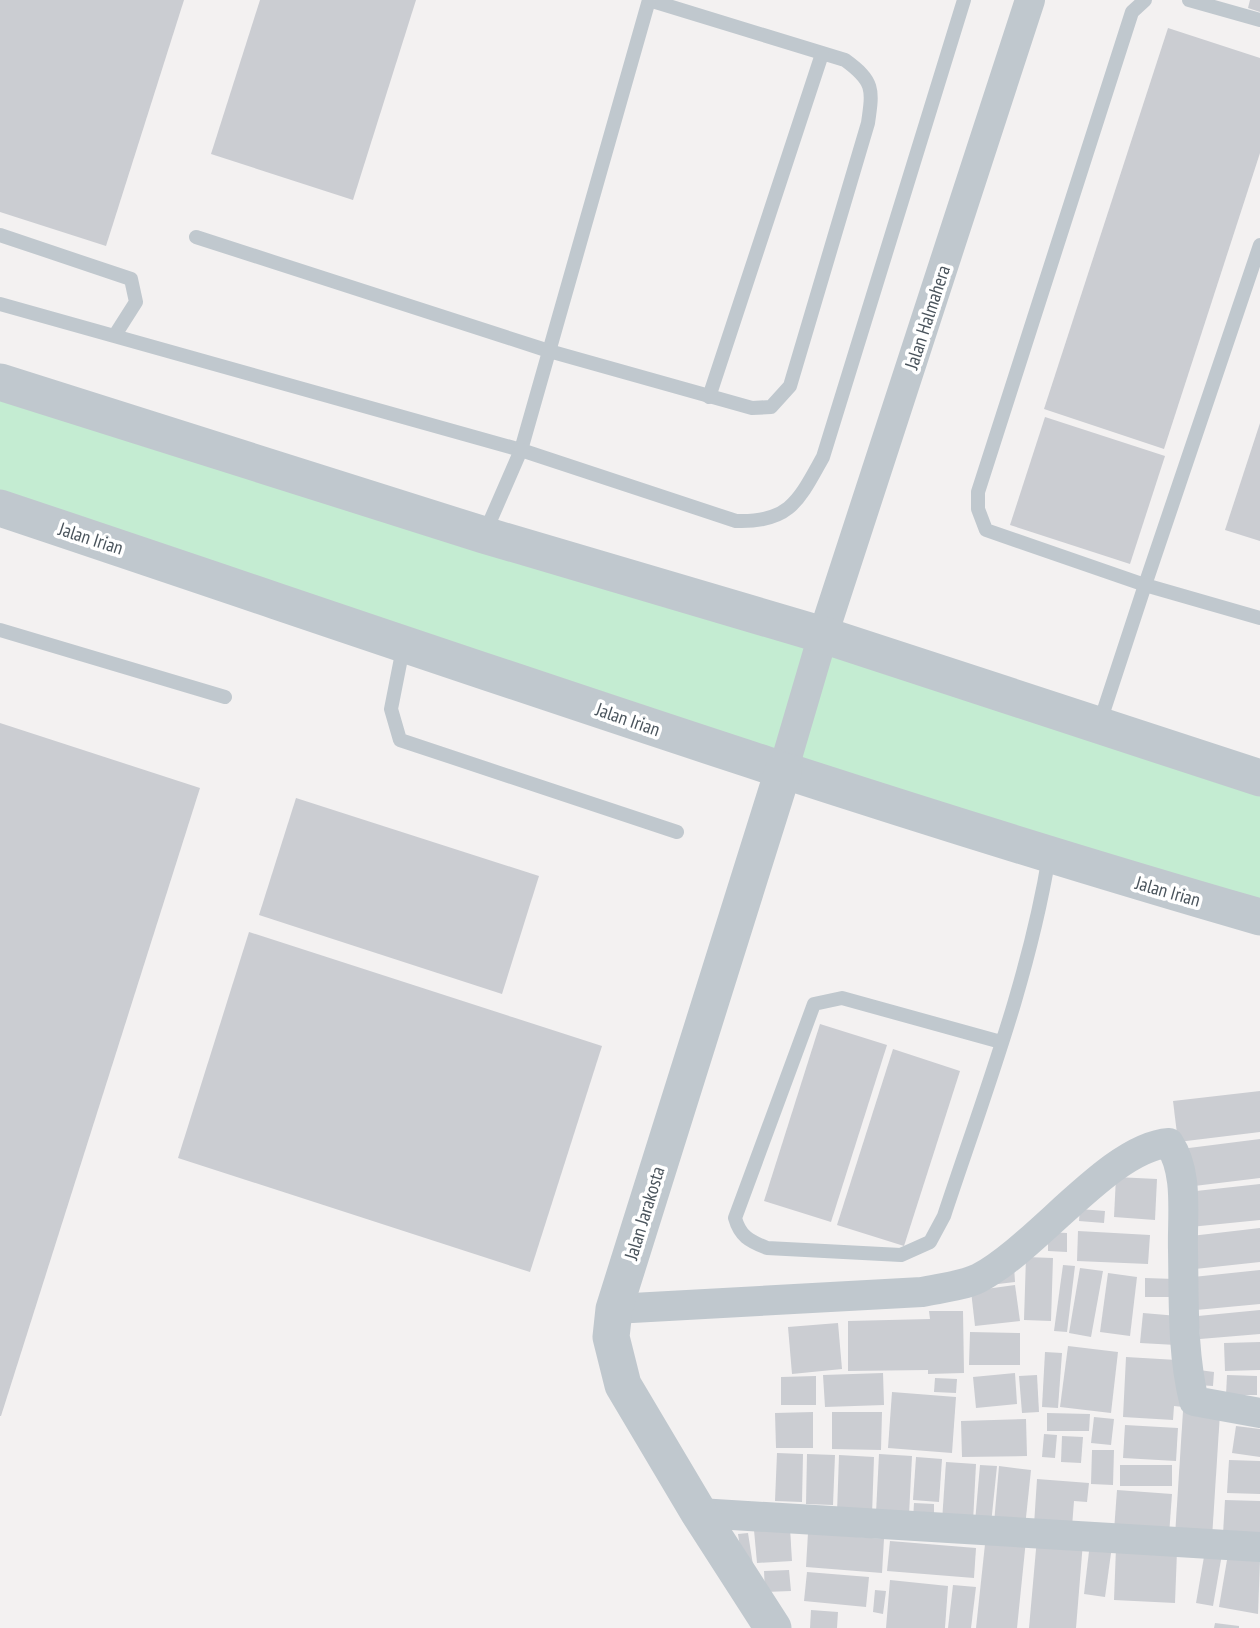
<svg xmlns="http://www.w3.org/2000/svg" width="1260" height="1628" viewBox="0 0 1260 1628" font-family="'PT Sans Narrow',sans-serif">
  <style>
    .green { fill: #c4ecd2 }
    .building { fill: #cbcdd2 }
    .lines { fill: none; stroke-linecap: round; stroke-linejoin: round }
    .service { stroke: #c0c8ce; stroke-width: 14 }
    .minor { stroke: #c0c8ce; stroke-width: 30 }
    .tertiary { stroke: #c0c8ce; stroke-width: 37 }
    .labels { text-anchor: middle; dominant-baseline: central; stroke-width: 7; stroke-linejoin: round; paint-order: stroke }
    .street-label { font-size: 19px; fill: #4a545c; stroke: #fff }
  </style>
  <rect width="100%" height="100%" fill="#f3f1f1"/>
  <polygon class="green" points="0,382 1260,778 1260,917 0,508"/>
  <g class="building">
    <polygon points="0,0 184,0 106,246 0,212"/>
    <polygon points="260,0 416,0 353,200 211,154"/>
    <polygon points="1250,0 1260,0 1260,12 1248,8"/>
    <polygon points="1168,28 1260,58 1260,153 1164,449 1044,409"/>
    <polygon points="1045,417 1165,456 1130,564 1010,525"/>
    <polygon points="1260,423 1260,541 1225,530"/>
    <polygon points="0,723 200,788 1,1416 0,1416"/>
    <polygon points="296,798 539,876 502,994 259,915"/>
    <polygon points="249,932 602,1046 530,1272 178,1158"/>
    <polygon points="820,1024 887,1045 831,1222 764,1201"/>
    <polygon points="893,1049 960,1071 904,1246 837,1225"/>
    <polygon points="1260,1091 1260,1132 1178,1142 1173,1101"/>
    <polygon points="1260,1139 1260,1178 1186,1187 1181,1149"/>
    <polygon points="1116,1177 1157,1179 1155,1220 1114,1217"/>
    <polygon points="1260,1184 1260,1220 1190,1227 1187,1192"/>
    <polygon points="1080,1209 1105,1211 1104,1223 1079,1221"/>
    <polygon points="1260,1228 1260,1262 1195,1269 1191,1236"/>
    <polygon points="1078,1231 1150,1235 1148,1264 1077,1261"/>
    <polygon points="1048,1232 1067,1233 1067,1252 1048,1251"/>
    <polygon points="1026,1257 1053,1258 1051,1321 1024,1320"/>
    <polygon points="1063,1265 1075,1266 1067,1332 1054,1331"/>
    <polygon points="1014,1266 1015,1282 998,1284 996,1268"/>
    <polygon points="1080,1268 1103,1271 1091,1337 1069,1333"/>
    <polygon points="1260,1270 1260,1304 1196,1310 1193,1277"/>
    <polygon points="1108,1273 1137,1277 1130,1336 1100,1332"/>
    <polygon points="1145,1278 1175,1279 1175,1297 1145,1297"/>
    <polygon points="1015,1285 1020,1321 975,1326 971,1291"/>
    <polygon points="1260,1310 1260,1334 1200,1339 1198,1316"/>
    <polygon points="929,1311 963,1311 964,1373 928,1374 928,1370 848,1371 848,1321 930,1319"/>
    <polygon points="1143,1313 1178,1316 1176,1345 1140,1343"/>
    <polygon points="838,1323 842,1369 792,1374 788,1327"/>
    <polygon points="970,1332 1020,1333 1020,1365 969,1365"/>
    <polygon points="1260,1342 1260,1370 1225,1371 1224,1343"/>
    <polygon points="1068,1346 1118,1352 1111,1413 1060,1407"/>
    <polygon points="1045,1352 1062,1353 1058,1408 1042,1407"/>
    <polygon points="1126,1357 1177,1360 1183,1407 1174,1406 1173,1420 1123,1417"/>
    <polygon points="1199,1370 1214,1372 1213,1386 1197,1385"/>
    <polygon points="883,1373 884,1405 825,1407 823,1375"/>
    <polygon points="1015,1373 1017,1404 976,1408 973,1377"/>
    <polygon points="1037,1375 1039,1412 1022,1413 1019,1376"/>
    <polygon points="1227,1375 1257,1376 1257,1395 1226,1395"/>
    <polygon points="816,1376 816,1405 781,1405 781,1377"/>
    <polygon points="935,1378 957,1379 956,1393 934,1392"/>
    <polygon points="892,1392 956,1397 952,1453 888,1448"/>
    <polygon points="1183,1411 1220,1413 1212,1538 1175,1536"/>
    <polygon points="813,1412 813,1448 776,1448 775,1413"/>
    <polygon points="832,1412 882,1412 881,1450 832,1449"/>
    <polygon points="1047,1413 1090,1414 1089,1431 1047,1431"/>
    <polygon points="1094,1417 1114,1419 1111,1445 1091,1443"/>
    <polygon points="1026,1419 1027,1456 962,1457 961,1421"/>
    <polygon points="1125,1425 1178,1428 1176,1461 1123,1458"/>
    <polygon points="1236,1426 1260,1429 1260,1457 1232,1453"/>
    <polygon points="1044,1434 1057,1435 1055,1458 1042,1457"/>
    <polygon points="1062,1436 1083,1437 1081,1463 1061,1462"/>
    <polygon points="1092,1450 1114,1450 1113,1485 1091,1484"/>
    <polygon points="777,1453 803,1454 802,1502 775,1501"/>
    <polygon points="807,1454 835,1455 833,1505 806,1504"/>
    <polygon points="879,1454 912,1456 909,1515 876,1513"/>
    <polygon points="839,1455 874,1457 872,1515 837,1513"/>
    <polygon points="916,1457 942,1459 939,1502 913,1500"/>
    <polygon points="1229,1460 1260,1461 1260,1494 1227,1493"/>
    <polygon points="946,1462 976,1464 973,1522 942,1521"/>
    <polygon points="980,1465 997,1466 991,1524 975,1522"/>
    <rect x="1120" y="1465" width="52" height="21"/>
    <polygon points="999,1466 1031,1470 1025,1527 994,1523"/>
    <polygon points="1037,1479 1089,1483 1087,1502 1074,1501 1072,1527 1034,1525"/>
    <polygon points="1117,1490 1172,1494 1169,1535 1114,1531"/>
    <polygon points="1225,1500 1260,1501 1260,1535 1223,1534"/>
    <polygon points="914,1503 934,1504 934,1521 913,1519"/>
    <polygon points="790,1528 792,1561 757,1563 754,1530"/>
    <polygon points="748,1533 755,1578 745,1580 738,1534"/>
    <polygon points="808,1533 884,1539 882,1573 806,1567"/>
    <polygon points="986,1535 1026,1540 1017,1628 976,1628"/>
    <polygon points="1037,1538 1083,1542 1076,1628 1029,1628"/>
    <polygon points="890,1541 976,1548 974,1578 887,1571"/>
    <polygon points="1090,1543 1112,1546 1105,1597 1084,1594"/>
    <polygon points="1116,1548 1177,1551 1175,1603 1114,1600"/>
    <polygon points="1205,1551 1222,1554 1213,1606 1196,1603"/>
    <polygon points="1228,1554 1260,1560 1258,1614 1219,1607"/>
    <polygon points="789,1570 791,1591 765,1592 764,1571"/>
    <polygon points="807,1572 869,1577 866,1607 804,1601"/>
    <polygon points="890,1580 948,1586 945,1628 886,1628"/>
    <polygon points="953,1585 976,1587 971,1628 948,1628"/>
    <polygon points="875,1590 886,1591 883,1614 873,1612"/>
    <polygon points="811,1610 838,1612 837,1628 810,1628"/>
    <polygon points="1215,1623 1239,1626 1239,1628 1214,1628"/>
  </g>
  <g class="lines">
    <g class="service">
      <polyline points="1145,0 1132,12 978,492 978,509 986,530 1145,585 1260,245"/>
      <polyline points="1189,0 1260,20"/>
      <polyline points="0,235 131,279 136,302 115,335"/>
      <path d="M196,237L549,351L752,408L771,407L790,386L868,123C873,89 874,81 845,60L649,0"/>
      <polyline points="0,304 521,450 649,0"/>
      <polyline points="709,397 822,54"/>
      <path d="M484,535L521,450L736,521C790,523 799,500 823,457L964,0"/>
      <polyline points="0,630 225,697"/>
      <polyline points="404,643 391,709 400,740 677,832"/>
      <polyline points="1099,725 1145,585 1260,618"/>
      <path d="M1001,1042L842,998L814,1004L735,1218C740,1236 749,1241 767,1248L901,1255L930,1242L944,1216C983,1098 1029,979 1049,856"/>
    </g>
    <g class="minor">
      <polyline points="783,771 823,635 1030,0"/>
      <path d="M614,1309L922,1292C941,1288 963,1286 979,1278C1038,1247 1110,1147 1169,1143C1189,1173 1182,1215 1183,1250C1184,1301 1182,1352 1194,1401L1260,1413"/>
      <polyline points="699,1513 1260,1547"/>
    </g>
    <g class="tertiary">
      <polyline points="0,382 484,535 823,635 1260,778"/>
      <path d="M0,508C419,648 836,795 1260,917"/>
      <polyline points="773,1628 699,1513 623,1385 611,1337 614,1309 783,771"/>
    </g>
  </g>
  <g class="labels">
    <g class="street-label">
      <text transform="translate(927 317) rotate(-72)">Jalan Halmahera</text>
      <text transform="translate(91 538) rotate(18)">Jalan Irian</text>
      <text transform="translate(628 719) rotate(19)">Jalan Irian</text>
      <text transform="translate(1168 891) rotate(16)">Jalan Irian</text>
      <text transform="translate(644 1213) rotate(-73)">Jalan Jarakosta</text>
    </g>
  </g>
</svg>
